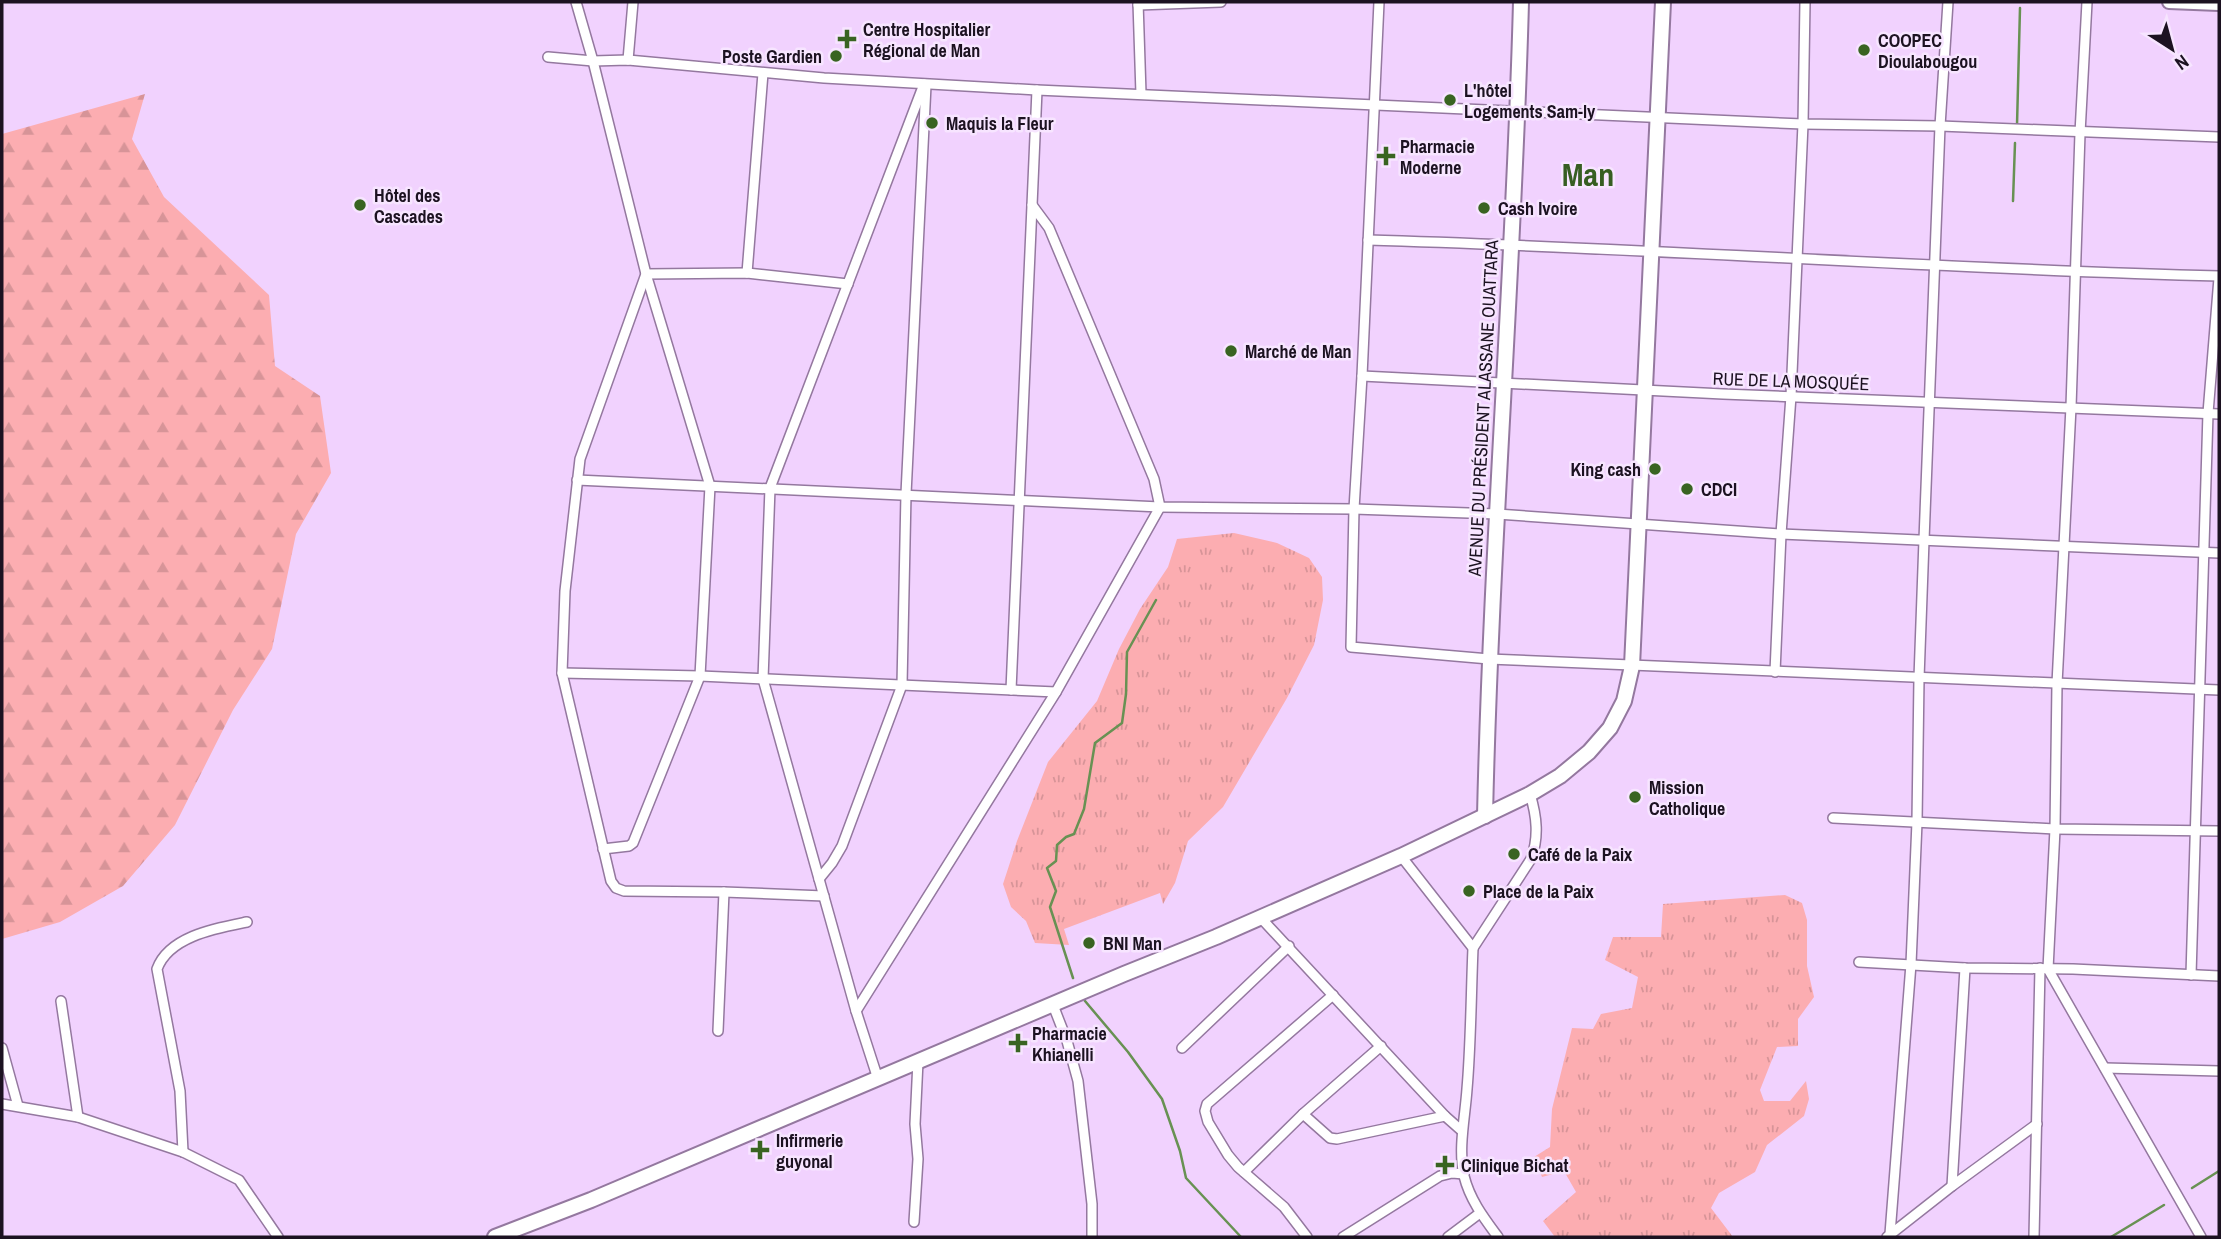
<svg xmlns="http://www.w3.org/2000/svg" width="2221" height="1239" viewBox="0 0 2221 1239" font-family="'Archivo Narrow',sans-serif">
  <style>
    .grass { fill: url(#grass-tufts) }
    .forest { fill: url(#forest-firs) }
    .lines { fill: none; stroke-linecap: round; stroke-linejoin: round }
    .stream { stroke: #689153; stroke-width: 2.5 }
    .street-casing { stroke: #94789f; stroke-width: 12 }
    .secondary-casing { stroke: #94789f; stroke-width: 16 }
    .primary-casing { stroke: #94789f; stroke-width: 18 }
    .street { stroke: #fff; stroke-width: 9 }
    .secondary { stroke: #fff; stroke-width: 12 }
    .primary { stroke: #fff; stroke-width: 14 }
    .poi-dot { fill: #396421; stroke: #f7e5ff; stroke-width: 2.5 }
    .labels { text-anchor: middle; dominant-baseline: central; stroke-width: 5; stroke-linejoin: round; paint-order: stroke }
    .poi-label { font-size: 18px; font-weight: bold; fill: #1c1221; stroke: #f7e5ff; text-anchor: start }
    .street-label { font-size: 18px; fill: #1c1221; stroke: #f7e5ff }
    .town-label { font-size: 32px; font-weight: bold; fill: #375e22; stroke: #f7e5ff }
  </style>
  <defs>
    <pattern id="grass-tufts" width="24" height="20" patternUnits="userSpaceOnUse" patternTransform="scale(1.75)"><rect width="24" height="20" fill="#fcadb1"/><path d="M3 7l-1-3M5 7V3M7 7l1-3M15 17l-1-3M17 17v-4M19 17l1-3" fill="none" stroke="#d79498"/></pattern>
    <pattern id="forest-firs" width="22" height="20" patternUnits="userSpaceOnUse" patternTransform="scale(1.75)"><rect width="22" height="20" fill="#fcadb1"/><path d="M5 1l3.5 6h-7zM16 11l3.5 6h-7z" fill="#d79498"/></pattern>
  </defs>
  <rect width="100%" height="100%" fill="#f1d2fe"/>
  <g class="grass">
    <polygon points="1234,533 1277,543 1309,558 1322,577 1323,600 1314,645 1287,698 1223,807 1188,841 1175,883 1163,904 1160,893 1064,929 1069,945 1035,943 1026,921 1011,907 1003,884 1017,841 1048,762 1097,701 1119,649 1140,609 1168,567 1177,539"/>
    <polygon points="1785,895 1802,903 1807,920 1807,966 1814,997 1798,1019 1798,1046 1777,1047 1760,1090 1764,1101 1790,1101 1806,1081 1809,1099 1804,1116 1767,1145 1755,1172 1719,1193 1711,1208 1733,1237 1555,1237 1543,1221 1576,1192 1564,1171 1542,1177 1534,1157 1550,1147 1552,1109 1572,1028 1593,1029 1601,1014 1632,1008 1638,977 1605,960 1613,937 1661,937 1663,904"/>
  </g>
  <polygon class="forest" points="145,94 132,139 164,197 269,295 275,366 320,396 331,473 296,534 272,649 233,710 175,825 123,886 60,922 2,939 2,134"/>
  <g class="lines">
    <g class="stream">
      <polyline points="2017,125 2020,8"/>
      <polyline points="2013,201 2015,143"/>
      <polyline points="1073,978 1050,907 1056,891 1047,868 1056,861 1057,845 1066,837 1074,834 1084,809 1095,743 1122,723 1126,694 1127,652 1156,600"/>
      <polyline points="1085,1001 1128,1052 1162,1099 1180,1151 1186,1178 1241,1237"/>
      <polyline points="2192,1188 2219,1171"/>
      <polyline points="2111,1237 2164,1205"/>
    </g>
    <defs>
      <g id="street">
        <polyline points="576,2 593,61 646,274 710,486 700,676 633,843 629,846 603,849"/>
        <polyline points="1138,2 1141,94"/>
        <polyline points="1379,2 1362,376 1354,509 1351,647 1489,659 2219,690"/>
        <polyline points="2087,2 2080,133 2071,407 2057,684 2055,829 2048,969 2201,1237"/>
        <polyline points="1138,5 1221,2"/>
        <polyline points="548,57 593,61 628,60 824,78 1037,90 1803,124 1940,126 2219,137"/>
        <polyline points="628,60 633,2"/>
        <path d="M1368,240C1652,248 1935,269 2219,276"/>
        <polyline points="747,273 763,73"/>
        <polyline points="1362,376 1723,394 2219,414"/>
        <polyline points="577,480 1160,507 1354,509 1497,514 1781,534 2219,553"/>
        <polyline points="1775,672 1781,534 1791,396 1803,124 1805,2"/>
        <polyline points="562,673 700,676 1056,692"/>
        <polyline points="1011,690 1037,90"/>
        <polyline points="1833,818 2055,829 2219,831"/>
        <path d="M1401,856L1473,948C1471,995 1471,1043 1467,1089C1465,1118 1458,1148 1464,1176C1470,1200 1484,1218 1498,1237"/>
        <polyline points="819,879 832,863 842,846 902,685 906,494 926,85"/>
        <polyline points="824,896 724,892 624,891 616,888 611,881 562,673 565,591 580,459 646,274 747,273 848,284"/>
        <polyline points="1260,917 1445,1116 1462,1131"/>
        <path d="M1473,948L1531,859C1539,837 1537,817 1530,794"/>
        <polyline points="1859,962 1965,968 2073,969 2219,976"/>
        <polyline points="2191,975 2208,413 2219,278"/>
        <polyline points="61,1001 78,1117"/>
        <polyline points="1053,1005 1067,1041 1078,1081 1092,1204 1092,1237"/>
        <polyline points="856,1011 1056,692 1160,507 1154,479 1049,228 1032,205"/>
        <polyline points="718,1031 724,892"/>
        <polyline points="2,1048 18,1106"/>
        <polyline points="1182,1048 1289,946"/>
        <polyline points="2105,1068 2219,1071"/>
        <polyline points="878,1079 856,1011 763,679 770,488 924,84"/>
        <polyline points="2,1104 78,1117 183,1152 239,1180 278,1237"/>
        <polyline points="1303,1114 1330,1138 1337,1139 1445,1116"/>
        <path d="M183,1152L180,1091L157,969C169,936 217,928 247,922"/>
        <polyline points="1244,1172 1303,1114 1381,1046"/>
        <polyline points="1952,1186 1965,968"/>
        <polyline points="914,1222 918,1159 915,1124 918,1061"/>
        <polyline points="1890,1234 1911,964 1917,822 1919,678 1924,540 1940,126 1948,2"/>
        <polyline points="1307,1237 1284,1207 1238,1167 1228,1155 1208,1122 1205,1111 1207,1104 1333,995"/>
        <polyline points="1343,1237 1440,1176 1452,1173 1464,1174"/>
        <polyline points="1448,1237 1480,1213"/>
        <polyline points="1887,1237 1952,1186 2037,1124"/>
        <polyline points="2034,1237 2040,968"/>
      </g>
      <polyline id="secondary" points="2169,2 2219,4"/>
      <g id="primary">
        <path d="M1485,816C1491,544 1514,273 1521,2"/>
        <polyline points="495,1237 591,1200 1124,974 1216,937 1401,856 1530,794 1560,776 1589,752 1610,728 1624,701 1632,666 1663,2"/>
      </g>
    </defs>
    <use href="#street" class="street-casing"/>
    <use href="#secondary" class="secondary-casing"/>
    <use href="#primary" class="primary-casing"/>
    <use href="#street" class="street"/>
    <use href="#secondary" class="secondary"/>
    <use href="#primary" class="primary"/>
  </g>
  <g class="poi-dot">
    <path d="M843.5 28.5h7v7h7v7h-7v7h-7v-7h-7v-7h7z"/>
    <circle cx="1864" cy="50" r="7"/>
    <circle cx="836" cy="56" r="7"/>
    <circle cx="1450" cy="100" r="7"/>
    <circle cx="932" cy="123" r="7"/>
    <path d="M1382.5 145.5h7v7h7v7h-7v7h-7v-7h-7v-7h7z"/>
    <circle cx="360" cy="205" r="7"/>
    <circle cx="1484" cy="208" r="7"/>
    <circle cx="1231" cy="351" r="7"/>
    <circle cx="1655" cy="469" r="7"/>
    <circle cx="1687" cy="489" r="7"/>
    <circle cx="1635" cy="797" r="7"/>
    <circle cx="1514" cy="854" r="7"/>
    <circle cx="1469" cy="891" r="7"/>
    <circle cx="1089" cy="943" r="7"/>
    <path d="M1014.5 1032.5h7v7h7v7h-7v7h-7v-7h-7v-7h7z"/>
    <path d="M756.5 1139.5h7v7h7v7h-7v7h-7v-7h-7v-7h7z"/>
    <path d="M1441.5 1154.5h7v7h7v7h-7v7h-7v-7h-7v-7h7z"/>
  </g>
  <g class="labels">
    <g class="poi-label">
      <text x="863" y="29">Centre Hospitalier<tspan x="863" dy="21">Régional de Man</tspan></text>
      <text x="1878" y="40">COOPEC<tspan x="1878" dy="21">Dioulabougou</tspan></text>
      <text x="822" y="56" text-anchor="end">Poste Gardien</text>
      <text x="1464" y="90">L'hôtel<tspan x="1464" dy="21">Logements Sam-ly</tspan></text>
      <text x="946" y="123">Maquis la Fleur</text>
      <text x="1400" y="146">Pharmacie<tspan x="1400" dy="21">Moderne</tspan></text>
      <text x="374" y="195">Hôtel des<tspan x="374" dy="21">Cascades</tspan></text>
      <text x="1498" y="208">Cash Ivoire</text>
      <text x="1245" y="351">Marché de Man</text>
      <text x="1641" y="469" text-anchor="end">King cash</text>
      <text x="1701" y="489">CDCI</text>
      <text x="1649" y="787">Mission<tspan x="1649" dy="21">Catholique</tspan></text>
      <text x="1528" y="854">Café de la Paix</text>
      <text x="1483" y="891">Place de la Paix</text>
      <text x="1103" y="943">BNI Man</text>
      <text x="1032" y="1033">Pharmacie<tspan x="1032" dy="21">Khianelli</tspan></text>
      <text x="776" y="1140">Infirmerie<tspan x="776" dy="21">guyonal</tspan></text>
      <text x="1461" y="1165">Clinique Bichat</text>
    </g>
    <g class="street-label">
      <text transform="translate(1791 381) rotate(2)">RUE DE LA MOSQUÉE</text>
      <text transform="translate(1483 408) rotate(-87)">AVENUE DU PRÉSIDENT ALASSANE OUATTARA</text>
    </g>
    <g class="town-label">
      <text x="1588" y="174">Man</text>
    </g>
  </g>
  <rect width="2221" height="1239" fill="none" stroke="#1c1221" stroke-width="7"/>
  <g transform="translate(2172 49) rotate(144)" stroke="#f7e5ff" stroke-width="5" paint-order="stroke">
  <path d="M0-5L12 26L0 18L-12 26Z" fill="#1c1221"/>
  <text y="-10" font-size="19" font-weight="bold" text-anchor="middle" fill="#1c1221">N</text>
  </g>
</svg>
